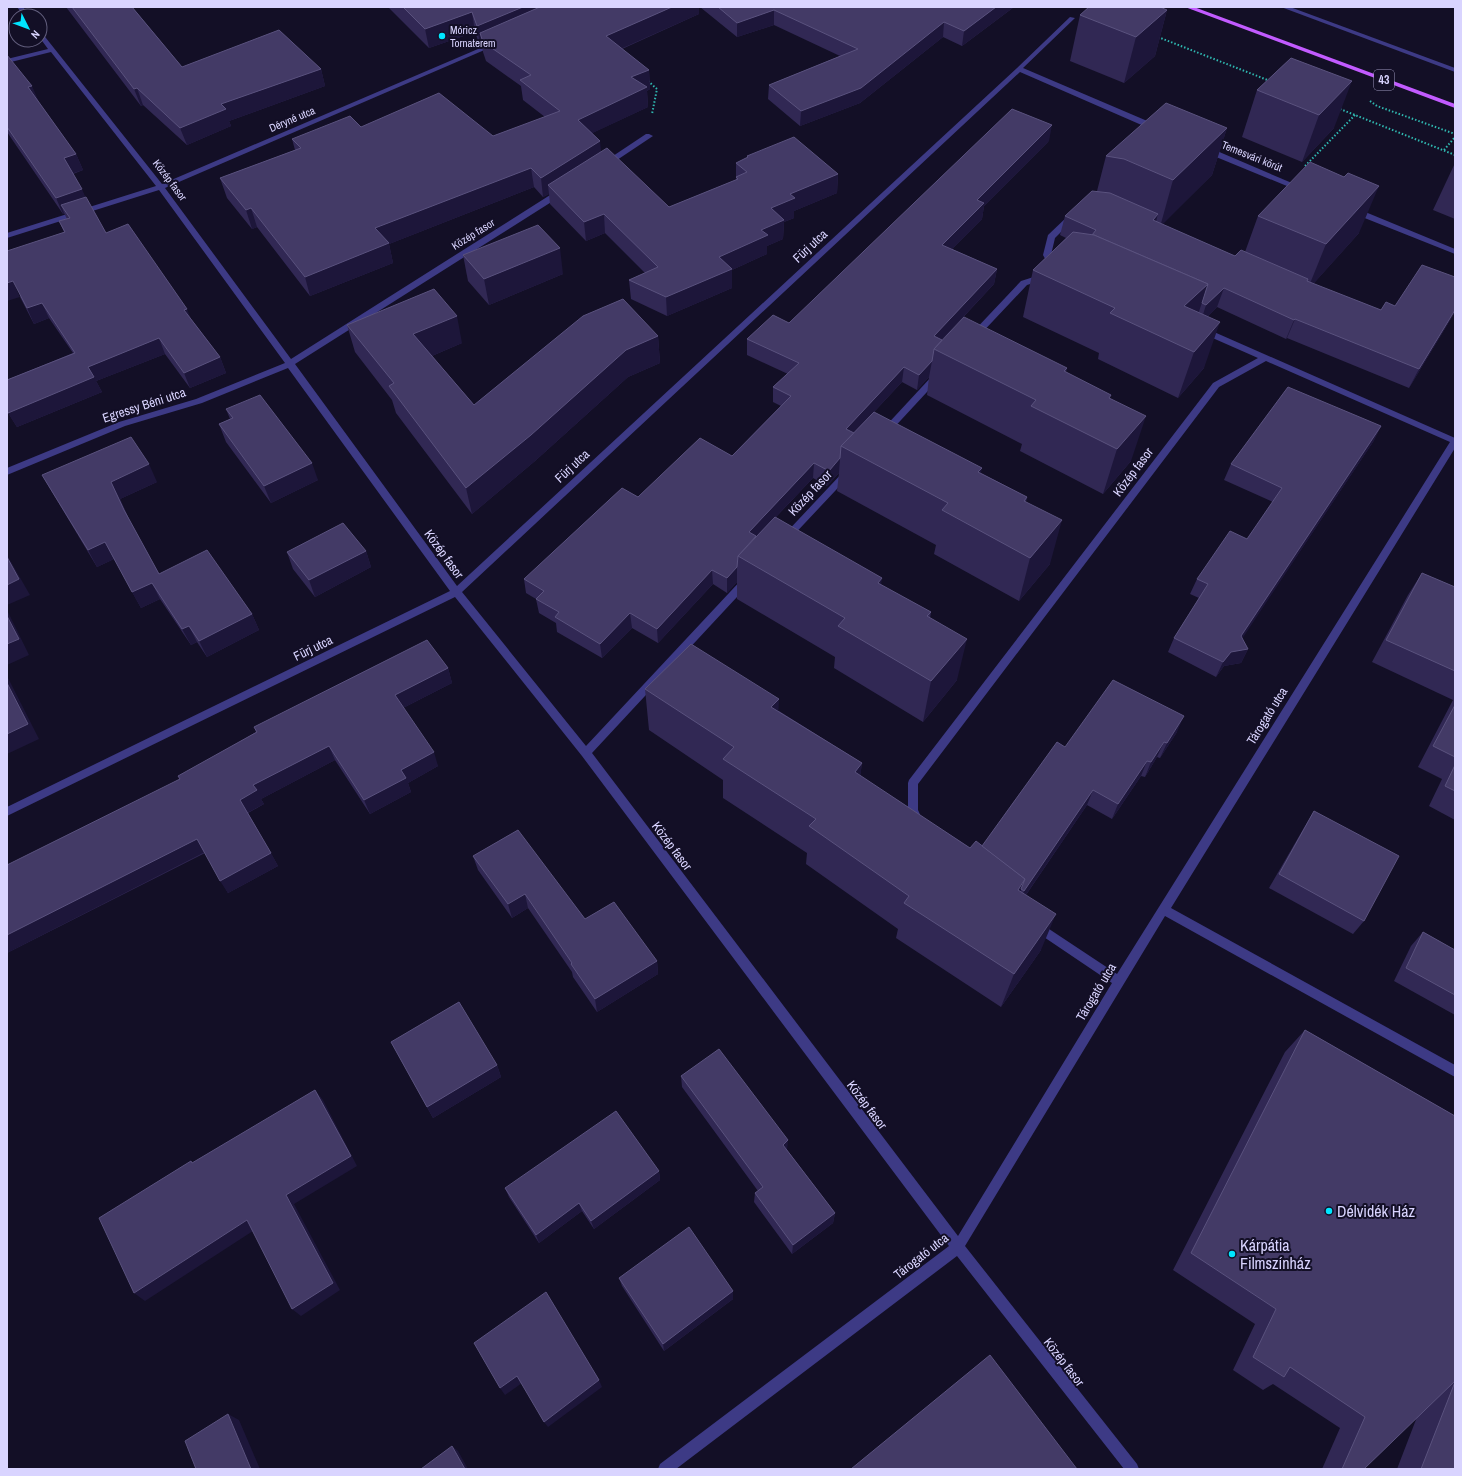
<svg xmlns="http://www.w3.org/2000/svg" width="1462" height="1476" viewBox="0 0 1462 1476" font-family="'Archivo Narrow',sans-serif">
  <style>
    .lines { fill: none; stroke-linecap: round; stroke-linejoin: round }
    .path { stroke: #2fb8b0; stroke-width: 2; stroke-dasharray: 1.5 2; stroke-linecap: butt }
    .minor { fill: #3d3a85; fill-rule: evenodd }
    .major { fill: #c25bff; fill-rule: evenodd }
    .wall { fill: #312854 }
    .shaded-wall { fill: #1d163a }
    .building { fill: #433a66; stroke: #5a527e }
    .poi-dot { fill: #00e5ff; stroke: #130f26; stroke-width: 1.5 }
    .labels { text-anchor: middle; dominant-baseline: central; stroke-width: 4; stroke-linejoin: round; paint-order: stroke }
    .far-poi-label { font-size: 11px; fill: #d9d4ff; stroke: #130f26; text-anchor: start }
    .far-street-label { font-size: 11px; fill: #d9d4ff; stroke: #130f26 }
    .shield { fill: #130f26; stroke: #9e99be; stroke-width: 1 }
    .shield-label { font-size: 12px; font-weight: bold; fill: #d9d4ff }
    .street-label { font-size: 13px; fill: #d9d4ff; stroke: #130f26 }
    .near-poi-label { font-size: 16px; fill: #d9d4ff; stroke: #130f26; text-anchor: start }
  </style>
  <rect width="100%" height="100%" fill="#130f26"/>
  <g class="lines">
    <g class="path">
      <polyline points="1158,37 1270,81"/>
      <polyline points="648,81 657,89 652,114"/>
      <polyline points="1370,101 1377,106 1455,134"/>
      <polyline points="1340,109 1455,155"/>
      <polyline points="1444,150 1455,137"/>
      <polyline points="1305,166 1355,115"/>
    </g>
    <g class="minor">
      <polygon points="17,7 23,7 30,16 24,16"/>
      <polygon points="1281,7 1290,7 1455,68 1455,72"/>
      <polygon points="1070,17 1075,18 1023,68 1159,126 1159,130 1153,130 1020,72 462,592 586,746 744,577 750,577 752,580 750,583 592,753 958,1236 1112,983 1032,929 1031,926 1032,923 1036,921 1040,923 1117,974 1450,442 1266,361 1219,387 918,784 918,810 923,821 922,824 918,825 914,824 908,810 908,783 909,780 1213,383 1258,358 1199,332 1199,328 1205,328 1455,438 1455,448 1171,908 1455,1065 1455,1077 1165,916 965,1246 1137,1464 1139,1469 1124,1469 957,1256 676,1469 658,1469 660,1464 949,1246 582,756 455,597 7,816 7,807 450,591 288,368 202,403 125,426 7,475 7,468 119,422 196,399 285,363 159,190 7,238 7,233 156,186 51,52 7,63 7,59 48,49 40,38 40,32 42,33 162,184 492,43 496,43 496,45 165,188 291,359 558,190 564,190 564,194 295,364 457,586 1017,68"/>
      <polygon points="646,134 649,134 653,136 608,166 605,166 601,164"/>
      <polygon points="1204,148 1210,148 1306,189 1302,191 1299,191 1204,152"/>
      <polygon points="1352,209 1358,209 1455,249 1455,254 1352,213"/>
      <polygon points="1069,215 1075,215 1076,217 1055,238 1051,255 1058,268 1054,271 1051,270 1043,255 1048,235"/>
      <polygon points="1043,274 1046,275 1046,279 1027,285 977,338 971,338 971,334 1021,281"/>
      <polygon points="936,374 940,377 939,379 889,433 883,433 882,431 883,429 933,375"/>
      <polygon points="848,469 852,472 851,474 789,540 783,540 781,538 783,536 845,470"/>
    </g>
    <polygon class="major" points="1185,7 1194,7 1455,104 1455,108"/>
  </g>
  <g class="wall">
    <polygon points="66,7 132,7 182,67 321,69 325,86 229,121 231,126 187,145 143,105 141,106"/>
    <polygon points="388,7 699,7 699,14 622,49 649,70 650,89 647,91 648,107 592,133 601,152 669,207 736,180 736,163 747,158 747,156 838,174 837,193 794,211 794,218 784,222 783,239 767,246 767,254 732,270 732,288 667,316 631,299 629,280 645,273 605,233 586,241 550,204 549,194 543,197 534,187 389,244 393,263 310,296 257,227 252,229 227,198 220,178 295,150 292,139 361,127 493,136 545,117 523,100 521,86 486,61 483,52 482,45 480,46 475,32 429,48"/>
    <polygon points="700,7 1014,7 962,46 943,37 860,103 800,126 768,99 769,85 840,56 774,25 737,37"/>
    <polygon points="1167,10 1155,56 1124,83 1070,61 1080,15"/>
    <polygon points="7,55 38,101 76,154 83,170 73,174 85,197 106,233 191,319 220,357 226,373 190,388 165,354 96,381 102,392 17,427 7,411 7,380 73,353 49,318 34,324 20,297 64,232 59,221 67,219 64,213 63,214 7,132"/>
    <polygon points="1291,58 1334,128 1302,162 1242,137 1257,90"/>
    <polygon points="1227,128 1212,175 1162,224 1235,256 1245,252 1258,216 1359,233 1313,284 1381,310 1395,306 1455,277 1455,312 1409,388 1287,338 1286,339 1217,307 1207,317 1204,368 1178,398 1098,359 1099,353 1023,317 1033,270 1066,238 1060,235 1065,216 1097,191 1106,156"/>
    <polygon points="1049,141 984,206 982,219 952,249 997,269 994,284 942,340 1067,368 1066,372 1110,398 1131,461 1103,494 1020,451 1022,444 927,395 929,377 917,390 902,382 874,412 981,473 1027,497 1026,502 1050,564 1019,601 934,554 936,545 837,491 839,473 827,486 813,478 776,517 881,585 931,612 930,618 957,680 923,722 834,668 835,657 737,599 737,582 727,593 713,584 658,643 632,628 602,658 557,632 556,623 539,613 536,599 526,593 524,579 638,497 732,456 781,406 773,402 773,387 788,374 747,355 747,339 789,323"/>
    <polygon points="1455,163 1455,219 1433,210"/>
    <polygon points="463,255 563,274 489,305 468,281"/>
    <polygon points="347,325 462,343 432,356 474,405 658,336 660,363 628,377 535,461 472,514 396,413 392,400 355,352"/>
    <polygon points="226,409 318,480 271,503 226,442 219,424 230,419"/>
    <polygon points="1381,426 1373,442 1242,638 1248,649 1241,663 1224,666 1216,677 1168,652 1174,638 1199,598 1190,594 1197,579 1247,539 1273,502 1224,480 1231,464"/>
    <polygon points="42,475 157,482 120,499 129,519 159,574 252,614 259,630 207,657 197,642 191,645 160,599 141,608 114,559 97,567 52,492"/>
    <polygon points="366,551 371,567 315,597 293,569 287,552"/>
    <polygon points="1422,573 1455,587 1455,820 1429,806 1442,779 1418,767 1453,700 1372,662 1408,595"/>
    <polygon points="448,668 452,683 403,708 438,766 408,783 411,792 370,814 335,760 261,799 264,804 248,813 278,866 228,893 205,853 7,953 180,779 256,732 254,727"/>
    <polygon points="645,689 779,711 862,763 860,776 970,848 982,846 1065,747 1177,732 1160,758 1157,757 1145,777 1141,776 1112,819 1087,805 1026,895 1041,950 1001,1007 896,938 898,929 806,864 807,853 723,798 723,780 649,730"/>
    <polygon points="1314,811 1364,921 1353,934 1269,888 1305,826"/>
    <polygon points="473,856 657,961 658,974 597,1012 573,977 572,972 528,908 512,918 478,870"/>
    <polygon points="1423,932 1455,950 1455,1015 1394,981 1411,946"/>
    <polygon points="1305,1030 1455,1116 1455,1469 1397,1469 1417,1417 1364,1469 1322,1469 1340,1428 1273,1384 1263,1390 1233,1370 1255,1324 1173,1270 1285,1052"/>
    <polygon points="391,1042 497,1065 501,1077 433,1118"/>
    <polygon points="681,1076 787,1150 835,1213 833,1223 792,1254 754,1202 755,1193 758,1191 682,1087"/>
    <polygon points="659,1171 660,1180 594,1229 582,1211 539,1243 509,1197 505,1188"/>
    <polygon points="619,1278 733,1291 733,1299 664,1351 622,1286"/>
  </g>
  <g class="shaded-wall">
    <polygon points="523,7 570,7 480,33 482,45 480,46 477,26"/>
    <polygon points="672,7 699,7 699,14 607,55 606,36"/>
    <polygon points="996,7 1014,7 962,46 964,31"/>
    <polygon points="774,10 774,25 737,37 737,23"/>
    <polygon points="1167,10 1155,56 1124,83 1136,37"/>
    <polygon points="472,12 475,32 429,48 425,29"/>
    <polygon points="944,22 943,37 860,103 800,126 801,111"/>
    <polygon points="321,69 325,86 229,121 231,126 187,145 180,128 221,104"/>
    <polygon points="649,70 650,89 647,91 648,107 580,139 578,120 631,77"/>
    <polygon points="1352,81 1334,128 1302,162 1319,115"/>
    <polygon points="32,86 39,102 28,87"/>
    <polygon points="137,88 143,105 141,106 134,89"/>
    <polygon points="1052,125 1049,141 984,206 982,219 940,261 942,245 977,200"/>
    <polygon points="1227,128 1212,175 1160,227 1173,180"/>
    <polygon points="600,141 602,160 548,185 549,194 543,197 541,178"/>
    <polygon points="76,154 83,170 71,174 64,158"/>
    <polygon points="531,168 534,187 389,244 393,263 310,296 305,277 375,228"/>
    <polygon points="838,174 837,193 794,211 794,218 784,222 783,239 767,246 767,254 732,270 732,288 667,316 666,297 719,257 761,230 771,208 790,194"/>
    <polygon points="1379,186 1359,233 1307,291 1326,244"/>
    <polygon points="82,189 89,206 61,205 64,213 63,214 56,198"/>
    <polygon points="251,208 257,227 252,229 246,210"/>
    <polygon points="604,214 605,233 586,241 584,222"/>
    <polygon points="1158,214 1153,233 1153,220"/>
    <polygon points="560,248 563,274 489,305 484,279"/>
    <polygon points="997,269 994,284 931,351 934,336"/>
    <polygon points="13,281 20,297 7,301 7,283"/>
    <polygon points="1208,284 1193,330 1184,306"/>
    <polygon points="1224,288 1217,307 1200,324 1206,305"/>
    <polygon points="42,303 49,318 34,324 27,308"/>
    <polygon points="187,309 193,324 184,310"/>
    <polygon points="1455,310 1455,312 1409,388 1419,369"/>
    <polygon points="457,316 462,343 420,361 413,334"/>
    <polygon points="1295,319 1287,338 1286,339 1294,320"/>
    <polygon points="1220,322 1204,368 1178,398 1194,352"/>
    <polygon points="658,336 660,363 628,377 535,461 472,514 466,488 626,350"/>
    <polygon points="159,338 165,354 96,381 102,392 17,427 8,413 88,367"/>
    <polygon points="220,357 226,373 190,388 184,373"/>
    <polygon points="932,361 929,377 917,390 919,375"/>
    <polygon points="904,367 902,382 844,444 846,429"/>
    <polygon points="1146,416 1131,461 1103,494 1117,449"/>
    <polygon points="1381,426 1373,442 1234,651 1241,636"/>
    <polygon points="840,458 839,473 827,486 829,471"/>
    <polygon points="312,463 318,480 271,503 264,486"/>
    <polygon points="814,463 813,478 748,546 749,532"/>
    <polygon points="149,464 157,482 120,499 133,527 111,482"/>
    <polygon points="982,468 973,512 978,472"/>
    <polygon points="1062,520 1050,564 1019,601 1030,558"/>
    <polygon points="105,542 114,559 97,567 88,550"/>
    <polygon points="366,551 371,567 315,597 309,580"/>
    <polygon points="7,555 30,595 7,605"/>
    <polygon points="737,567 737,582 727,593 727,578"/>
    <polygon points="712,570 713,584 658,643 657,629"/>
    <polygon points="882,578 876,621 878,583"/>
    <polygon points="152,583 160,599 141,608 132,592"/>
    <polygon points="7,610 29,655 7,665"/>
    <polygon points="630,613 632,628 602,658 600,644"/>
    <polygon points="252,614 259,630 207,657 199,641"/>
    <polygon points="189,626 197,642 191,645 182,629"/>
    <polygon points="967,639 957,680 923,722 931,681"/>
    <polygon points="1248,649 1241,663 1224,666 1216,677 1223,662 1231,652"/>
    <polygon points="448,668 452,683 399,710 395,695"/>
    <polygon points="7,676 39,739 7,754"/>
    <polygon points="779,699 777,740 771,707"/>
    <polygon points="1184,716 1177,732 1160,758 1167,743"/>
    <polygon points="1164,742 1157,757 1145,777 1151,762"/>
    <polygon points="329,746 335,760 261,799 264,804 247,813 240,800 253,785"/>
    <polygon points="434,752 438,766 408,783 411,792 370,814 364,800 401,770"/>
    <polygon points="1147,761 1141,776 1112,819 1118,804"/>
    <polygon points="862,763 857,802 855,772"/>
    <polygon points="1093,790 1087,805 1019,905 1024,891"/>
    <polygon points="197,839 205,852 7,953 7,935"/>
    <polygon points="271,853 278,866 228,893 220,881"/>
    <polygon points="1025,879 1012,915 1018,890"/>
    <polygon points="525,894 528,908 512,918 508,904"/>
    <polygon points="1056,914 1041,950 1001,1007 1014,974"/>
    <polygon points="657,961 658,974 597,1012 595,999"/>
    <polygon points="497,1065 501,1077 433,1118 427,1107"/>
    <polygon points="315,1090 323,1100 357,1166 294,1204 340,1290 301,1316 292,1309 286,1195"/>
    <polygon points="788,1140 787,1151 783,1145"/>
    <polygon points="659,1171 660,1180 594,1229 591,1221"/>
    <polygon points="579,1203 582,1211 539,1243 536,1235"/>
    <polygon points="835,1213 833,1223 792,1254 793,1245"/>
    <polygon points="247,1220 256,1229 145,1301 134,1293"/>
    <polygon points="733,1291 733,1299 664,1351 663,1344"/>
    <polygon points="517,1376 522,1383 505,1395 500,1388"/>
    <polygon points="599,1380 602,1387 548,1427 544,1422"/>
    <polygon points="228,1414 239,1420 260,1469 251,1469"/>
    <polygon points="452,1446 458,1451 468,1469 465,1469"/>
  </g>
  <g class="building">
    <polygon points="72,7 132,7 182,67 279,30 321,69 221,104 226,109 180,128 137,88 134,89"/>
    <polygon points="403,7 523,7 477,26 472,12 425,29"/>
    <polygon points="540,7 672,7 606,36 649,70 631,77 647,87 578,120 600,141 541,178 531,168 375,228 389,243 305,277 251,208 246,210 220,178 301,148 292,139 350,116 361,127 439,93 493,136 560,111 520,80 531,75 483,42 480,33"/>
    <polygon points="718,7 996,7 964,31 944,22 861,88 801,111 769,85 858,49 774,10 737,23"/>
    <polygon points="1089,7 1160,7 1167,10 1136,37 1080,15"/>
    <polygon points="7,55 32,86 28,87 76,154 64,158 82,189 56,198 7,127"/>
    <polygon points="1291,58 1352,81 1319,115 1257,90"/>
    <polygon points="1166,103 1227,128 1173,180 1124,159 1106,156"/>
    <polygon points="1012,109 1052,125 977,200 984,203 942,245 997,269 934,336 942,340 934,349 932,361 919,375 904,367 846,429 854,433 841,446 840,458 829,471 814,463 749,532 756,536 738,556 737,567 727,578 712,570 657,629 630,613 600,644 555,617 559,612 536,599 544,591 524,579 622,488 638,497 700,438 732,456 791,396 773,387 799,363 747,339 773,315 789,323"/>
    <polygon points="794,137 838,174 790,194 795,198 771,208 784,220 761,230 768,235 719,257 732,269 666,297 629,280 658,267 604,214 584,222 548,185 607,148 669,207 738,179 736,177 747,172 736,163 748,157 747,156"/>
    <polygon points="1310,162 1344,177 1348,173 1379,186 1326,244 1258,216"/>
    <polygon points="1092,191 1110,193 1158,214 1153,220 1235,256 1241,250 1308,279 1307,281 1381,310 1386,302 1395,306 1422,265 1455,277 1455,310 1419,369 1295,319 1294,320 1224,288 1206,305 1202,303 1208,284 1094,235 1092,235 1096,230 1065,216"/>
    <polygon points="86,197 106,233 128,224 187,309 184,310 220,357 184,373 159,338 88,367 94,377 8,413 7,410 7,380 75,353 42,303 27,308 13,281 7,283 7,251 65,232 59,221 70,218 61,205"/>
    <polygon points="538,225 560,248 484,279 463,255"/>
    <polygon points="1073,232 1094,235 1208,284 1184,306 1220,322 1194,352 1110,313 1115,308 1033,270"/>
    <polygon points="434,289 457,316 413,334 474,405 583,316 623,299 658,336 626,350 531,435 466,488 389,386 394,383 347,325"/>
    <polygon points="964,317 1067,368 1064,371 1111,395 1109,398 1146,416 1117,449 1031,406 1036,400 934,349"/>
    <polygon points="1288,387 1381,426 1241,636 1248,649 1231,652 1223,662 1174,638 1208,584 1197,579 1230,531 1247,539 1282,488 1231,464"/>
    <polygon points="260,395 312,463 264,486 219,424 233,418 226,409"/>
    <polygon points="874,412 982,468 978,472 1027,497 1024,501 1062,520 1030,558 942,510 948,503 841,446"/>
    <polygon points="131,437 149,464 111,482 124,510 159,574 207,550 252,614 199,641 189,626 182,629 152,583 132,592 105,542 88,550 42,475"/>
    <polygon points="775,517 882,578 878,583 931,612 927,616 967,639 931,681 838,626 845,618 738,556"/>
    <polygon points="343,523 366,551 309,580 287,552"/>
    <polygon points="7,557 19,579 7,585"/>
    <polygon points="1422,573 1455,587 1455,671 1386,640"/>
    <polygon points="7,616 19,639 7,644"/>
    <polygon points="427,640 448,668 395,695 434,752 401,770 406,778 364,800 329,746 253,785 257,790 240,800 271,853 220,881 197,839 7,935 7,865 180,779 178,776 257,732 254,727"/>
    <polygon points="691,644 779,699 771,707 862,763 855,772 970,848 976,841 1025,879 1018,890 1056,914 1014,974 904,903 909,896 809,826 816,819 723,759 734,747 645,689"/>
    <polygon points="1113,680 1184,716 1167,743 1164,742 1151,762 1147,761 1118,804 1093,790 1024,891 1021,889 1025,879 982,846 1057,742 1065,747"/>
    <polygon points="7,683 28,724 7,734"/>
    <polygon points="1455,705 1455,757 1433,746"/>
    <polygon points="1455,765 1455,791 1445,786"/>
    <polygon points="1314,811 1399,856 1364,921 1279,874"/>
    <polygon points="518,830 585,919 614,902 657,961 595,999 571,964 572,963 525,894 508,904 473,856"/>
    <polygon points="1423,932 1455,950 1455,995 1406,968"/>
    <polygon points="459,1002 497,1065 427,1107 391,1042"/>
    <polygon points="1305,1030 1455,1116 1455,1381 1364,1469 1342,1469 1365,1417 1290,1367 1284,1377 1253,1357 1276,1309 1191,1253"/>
    <polygon points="719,1049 788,1140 783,1145 835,1213 793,1245 755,1193 763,1187 681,1076"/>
    <polygon points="315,1090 351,1156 286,1195 333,1283 292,1309 247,1220 134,1293 99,1218 191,1161 192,1163"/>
    <polygon points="616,1111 659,1171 591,1221 579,1203 536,1235 505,1188"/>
    <polygon points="689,1227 733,1291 663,1344 619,1278"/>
    <polygon points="546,1292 599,1380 544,1422 517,1376 500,1388 474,1343"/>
    <polygon points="990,1355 1077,1469 851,1469"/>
    <polygon points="1455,1382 1455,1469 1421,1469"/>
    <polygon points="228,1414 251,1469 196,1469 185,1441"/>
    <polygon points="452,1446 465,1469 421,1469"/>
  </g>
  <g class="poi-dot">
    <circle cx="442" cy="36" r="4"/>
    <circle cx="1329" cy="1211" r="4"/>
    <circle cx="1232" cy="1254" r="4"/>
  </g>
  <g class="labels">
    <g class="far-poi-label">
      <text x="450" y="30">Móricz<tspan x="450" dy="13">Tornaterem</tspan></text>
    </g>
    <g class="far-street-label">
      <text transform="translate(292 119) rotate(-23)">Déryné utca</text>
      <text transform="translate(1252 156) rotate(22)">Temesvári körút</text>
      <text transform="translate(170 180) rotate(53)">Közép fasor</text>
      <text transform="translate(473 234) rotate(-32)">Közép fasor</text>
    </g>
    <rect class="shield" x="1374" y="70" width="20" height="20" rx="3"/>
    <g class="shield-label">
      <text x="1384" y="80">43</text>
    </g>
    <g class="street-label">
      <text transform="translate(810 246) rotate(-43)">Fürj utca</text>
      <text transform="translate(144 405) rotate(-18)">Egressy Béni utca</text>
      <text transform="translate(572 466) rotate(-43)">Fürj utca</text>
      <text transform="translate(1133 472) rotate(-53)">Közép fasor</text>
      <text transform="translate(810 493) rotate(-47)">Közép fasor</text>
      <text transform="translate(444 554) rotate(54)">Közép fasor</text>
      <text transform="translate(313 648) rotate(-26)">Fürj utca</text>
      <text transform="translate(1267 716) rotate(-58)">Tárogató utca</text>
      <text transform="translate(672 846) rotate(53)">Közép fasor</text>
      <text transform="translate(1096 992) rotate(-59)">Tárogató utca</text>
      <text transform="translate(867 1105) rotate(53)">Közép fasor</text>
      <text transform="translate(921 1256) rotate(-38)">Tárogató utca</text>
      <text transform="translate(1064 1362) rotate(52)">Közép fasor</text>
    </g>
    <g class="near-poi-label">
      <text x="1337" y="1211">Délvidék Ház</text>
      <text x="1240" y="1245">Kárpátia<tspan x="1240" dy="18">Filmszínház</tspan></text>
    </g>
  </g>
  <rect width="1462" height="1476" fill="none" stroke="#d9d4ff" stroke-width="16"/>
  <g transform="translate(28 28) rotate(132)"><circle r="19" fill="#130f26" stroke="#625e7d"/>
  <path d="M0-3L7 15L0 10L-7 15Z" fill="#00e5ff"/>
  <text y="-6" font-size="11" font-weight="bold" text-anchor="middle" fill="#d9d4ff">N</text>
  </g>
</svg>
